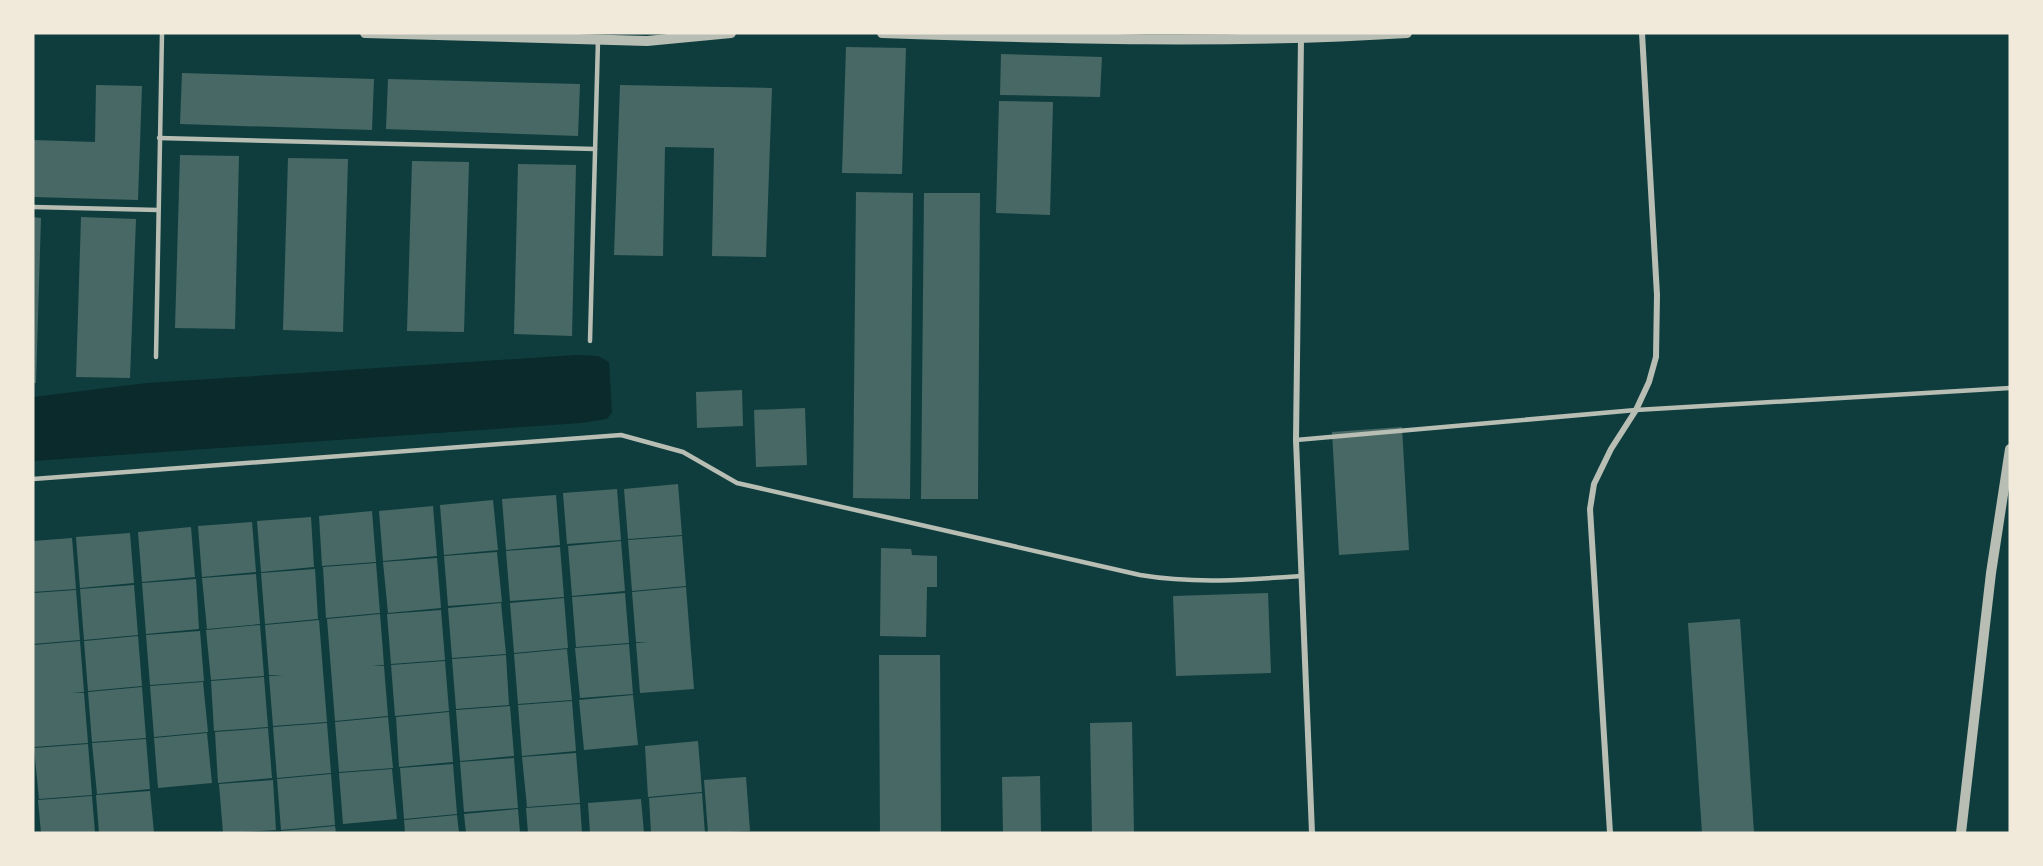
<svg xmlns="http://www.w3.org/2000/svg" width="2043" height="866" viewBox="0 0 2043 866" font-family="Arial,sans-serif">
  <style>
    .water { fill: #0a2a2b }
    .building { fill: #486865 }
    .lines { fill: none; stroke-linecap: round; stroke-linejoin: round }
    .service { stroke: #b8beb3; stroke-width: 4.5 }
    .minor { stroke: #b8beb3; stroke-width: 6 }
    .tertiary { stroke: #b8beb3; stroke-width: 10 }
  </style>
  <rect width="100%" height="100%" fill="#0f3d3e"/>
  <polygon class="water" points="576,355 598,356 609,362 612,412 607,419 581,423 33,461 33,397 147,383"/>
  <g class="building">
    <polygon points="846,47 906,48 902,174 842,173"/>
    <polygon points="1001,54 1102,57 1100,97 1000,95"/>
    <polygon points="182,73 374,79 372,130 180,124"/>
    <polygon points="388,79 580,84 578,136 386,129"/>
    <polygon points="96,85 142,86 138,200 33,197 33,140 95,142"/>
    <polygon points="620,85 772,88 766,257 712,256 714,148 665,147 663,256 614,255"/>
    <polygon points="999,101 1053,102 1050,215 996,213"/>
    <polygon points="180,155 239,156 235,329 175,328"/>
    <polygon points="288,158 348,159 343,332 283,330"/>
    <polygon points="412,161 469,162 464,332 407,331"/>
    <polygon points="518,164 576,165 572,336 514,334"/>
    <polygon points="856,192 913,193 910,499 853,498"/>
    <polygon points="924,193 980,193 978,499 921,499"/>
    <polygon points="33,217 41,218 36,383 33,383"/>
    <polygon points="81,217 136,219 130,378 76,377"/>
    <polygon points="742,390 743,426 697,428 696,392"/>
    <polygon points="805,408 807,465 756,467 754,410"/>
    <polygon points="1402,427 1409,550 1339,555 1332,432"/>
    <polygon points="678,484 682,535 628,539 624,489"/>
    <polygon points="617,489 621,540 567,544 563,493"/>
    <polygon points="556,495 560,545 506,550 502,499"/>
    <polygon points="493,500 498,550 444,555 440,505"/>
    <polygon points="433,506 437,556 383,561 379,511"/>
    <polygon points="372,511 376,562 322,566 319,516"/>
    <polygon points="311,517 314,567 261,572 257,521"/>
    <polygon points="252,522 256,572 202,577 198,526"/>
    <polygon points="191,527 195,577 142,582 138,532"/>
    <polygon points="130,533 134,583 80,588 76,537"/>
    <polygon points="682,536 686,586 632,591 628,540"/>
    <polygon points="72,538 76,589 33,592 33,541"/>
    <polygon points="621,541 625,591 572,596 568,546"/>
    <polygon points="560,547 564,597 510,601 506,551"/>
    <polygon points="881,548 911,549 912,555 937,556 937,587 927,587 926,637 880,636"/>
    <polygon points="497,552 502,602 448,606 444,556"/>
    <polygon points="437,558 441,608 388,613 383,562"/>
    <polygon points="376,563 380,613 326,618 323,567"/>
    <polygon points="315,569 318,619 265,624 261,573"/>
    <polygon points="256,574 260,624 207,629 202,578"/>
    <polygon points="196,579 199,629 146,634 142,583"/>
    <polygon points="134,585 138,635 84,640 80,589"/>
    <polygon points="686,587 694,689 640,693 636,643 648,642 636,642 632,592"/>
    <polygon points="76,590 80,640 33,644 33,593"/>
    <polygon points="625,593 629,643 576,647 572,597"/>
    <polygon points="1268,593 1271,673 1176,676 1173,596"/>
    <polygon points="564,598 568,648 514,653 510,603"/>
    <polygon points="501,603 506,654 452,658 448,608"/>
    <polygon points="441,610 445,660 391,664 387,614"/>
    <polygon points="380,614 384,665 372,666 384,666 388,716 335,721 327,619"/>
    <polygon points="1740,619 1754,833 1702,833 1688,623"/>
    <polygon points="319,620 327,722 273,726 269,676 284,675 269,675 265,625"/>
    <polygon points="260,625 264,676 211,680 206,630"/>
    <polygon points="200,631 204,681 150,685 146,635"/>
    <polygon points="138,636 142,686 88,691 84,641"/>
    <polygon points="80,641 84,692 72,693 84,693 88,743 34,747 33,645"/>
    <polygon points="629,644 633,694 580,698 575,648"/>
    <polygon points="567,649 572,700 518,704 514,654"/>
    <polygon points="506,655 509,705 456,709 452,659"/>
    <polygon points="879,655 940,655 941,833 880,833"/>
    <polygon points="445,661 449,711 395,716 391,665"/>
    <polygon points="264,677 268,727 214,731 211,681"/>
    <polygon points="203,682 208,732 154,737 150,686"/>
    <polygon points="142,687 146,738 92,742 88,692"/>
    <polygon points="633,695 638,745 584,750 579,700"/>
    <polygon points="572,701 576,751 522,756 518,705"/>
    <polygon points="510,706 514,756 460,761 456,710"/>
    <polygon points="449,712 453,762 399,767 396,717"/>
    <polygon points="388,717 393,768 339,772 335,722"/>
    <polygon points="1132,722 1134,833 1092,833 1090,723"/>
    <polygon points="327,723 331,773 277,778 273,727"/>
    <polygon points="268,728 272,778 218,783 215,732"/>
    <polygon points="207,733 212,783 158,788 154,738"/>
    <polygon points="146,739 150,789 97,794 92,743"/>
    <polygon points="698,741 702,792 648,797 645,746"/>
    <polygon points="88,744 92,795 39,799 34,748"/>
    <polygon points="576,753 580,803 527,807 522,757"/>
    <polygon points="514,758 518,808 464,812 460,762"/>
    <polygon points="453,764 457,814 404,819 400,768"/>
    <polygon points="392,769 397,819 343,824 339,773"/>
    <polygon points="331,774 335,825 281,830 277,779"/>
    <polygon points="1040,776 1041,833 1003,833 1002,777"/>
    <polygon points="746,777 750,831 708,833 704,780"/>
    <polygon points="273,780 276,830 223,833 219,784"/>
    <polygon points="150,791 154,833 99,833 96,795"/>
    <polygon points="702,793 705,833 651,833 649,798"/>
    <polygon points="92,796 95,833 41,833 38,800"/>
    <polygon points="641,799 644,833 590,833 588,803"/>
    <polygon points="580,804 582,833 528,833 526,808"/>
    <polygon points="518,809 520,833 466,833 464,814"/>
    <polygon points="457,815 459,833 405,833 404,820"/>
    <polygon points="335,826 336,833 281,833 281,831"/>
  </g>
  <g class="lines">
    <g class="service">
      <polyline points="159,138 595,149"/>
      <polyline points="33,207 158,210"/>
      <polyline points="590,341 598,40"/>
      <polyline points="156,357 162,33"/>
      <polyline points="1296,440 1636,410 2010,388"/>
      <path d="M33,479L621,435L683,452L737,483L1140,575C1194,584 1246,580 1300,576"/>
    </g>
    <g class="minor">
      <polyline points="1301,38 1296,440 1312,833"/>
      <polyline points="1610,833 1590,509 1594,484 1611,449 1636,410 1649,382 1656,357 1657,295 1642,33"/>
    </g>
    <g class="tertiary">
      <polyline points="365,33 647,41 731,33"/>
      <path d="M882,33C1058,39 1232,44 1407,33"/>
      <polyline points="1961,833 1991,573 2010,449"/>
    </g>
  </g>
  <rect width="2043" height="866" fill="none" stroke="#f1e9da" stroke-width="69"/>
</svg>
